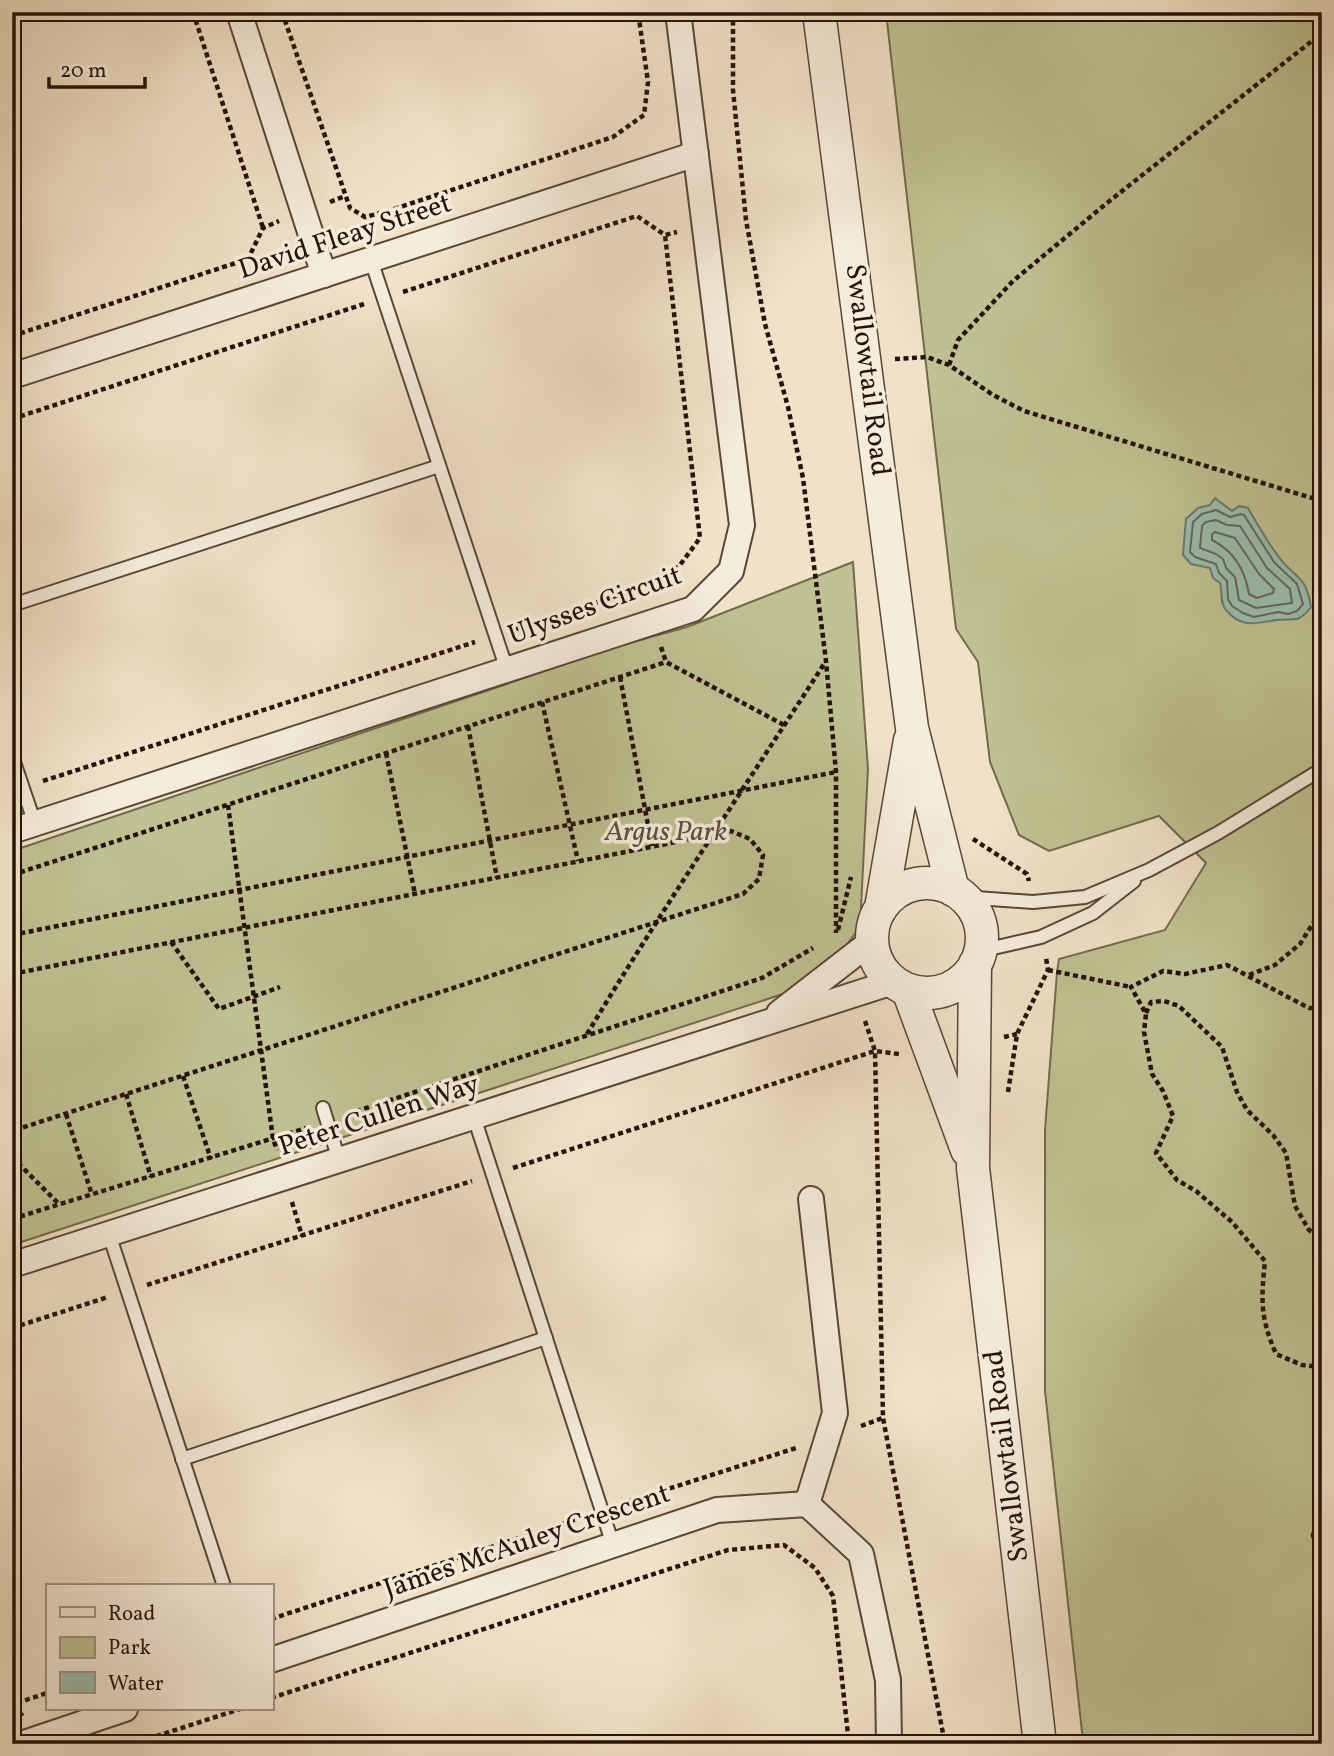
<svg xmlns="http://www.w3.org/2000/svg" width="1334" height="1756" viewBox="0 0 1334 1756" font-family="Vollkorn,serif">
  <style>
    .green { fill: #bfc192; stroke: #726a4e; stroke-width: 2 }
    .water { fill: #9bbeb0; stroke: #6c796e; stroke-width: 2 }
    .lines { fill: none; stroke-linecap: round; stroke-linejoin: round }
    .shore { stroke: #60685d; stroke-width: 2 }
    .service-casing { stroke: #584639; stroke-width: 16 }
    .minor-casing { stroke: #584639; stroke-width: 28 }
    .tertiary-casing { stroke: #584639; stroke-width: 35 }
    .path { stroke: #25120a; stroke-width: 4.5; stroke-dasharray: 5 3.5; stroke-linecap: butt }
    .service { stroke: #f5ecdb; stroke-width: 12 }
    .minor { stroke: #f5ecdb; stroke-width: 24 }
    .tertiary { stroke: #f5ecdb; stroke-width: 32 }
    .labels { text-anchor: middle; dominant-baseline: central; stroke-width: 7; stroke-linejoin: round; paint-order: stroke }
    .street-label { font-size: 28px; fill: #25120a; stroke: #f5ecdb }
    .park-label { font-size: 28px; font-style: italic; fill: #5b4f3a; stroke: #f5ecdb }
  </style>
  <rect width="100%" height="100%" fill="#f0e1c7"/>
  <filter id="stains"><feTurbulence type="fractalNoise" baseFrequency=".00286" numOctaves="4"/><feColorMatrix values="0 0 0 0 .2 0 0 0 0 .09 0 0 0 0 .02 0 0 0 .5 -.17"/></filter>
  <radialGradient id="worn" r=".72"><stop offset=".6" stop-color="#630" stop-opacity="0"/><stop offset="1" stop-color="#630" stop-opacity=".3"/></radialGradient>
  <g class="green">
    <polygon points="886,12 1322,12 1322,1744 1086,1744 1082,1732 1045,1391 1045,1130 1057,972 1059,959 1165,930 1206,863 1159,816 1049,851 1019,835 990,762 978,662 956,629"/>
    <polygon points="853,562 868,769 860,927 827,971 783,994 12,1245 12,851 622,645 687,627"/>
  </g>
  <path class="water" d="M1215,498L1232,511L1239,506L1248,508C1257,524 1267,541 1278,556C1295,580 1305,572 1311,607C1298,624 1294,618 1277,620C1257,622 1243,630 1226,610C1219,601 1223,593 1220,583L1213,578L1210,568L1191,564L1183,555L1186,519L1198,508L1210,505Z"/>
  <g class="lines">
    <g class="shore">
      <polygon points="1216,510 1230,517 1241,514 1244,515 1274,562 1297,584 1303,604 1297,611 1288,614 1278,612 1254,617 1243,613 1232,606 1228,599 1227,581 1219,573 1216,564 1195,557 1190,552 1193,522 1202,514"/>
      <polygon points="1216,520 1227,525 1240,526 1267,568 1290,589 1292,603 1256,608 1239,600 1235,577 1226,568 1223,559 1216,554 1200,548 1202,526 1206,522"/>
      <path d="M1215,532L1235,538L1259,574L1274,589L1273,593L1257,598L1249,594C1245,570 1234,551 1212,540V534Z"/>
    </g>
    <defs>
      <g id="service">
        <polyline points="371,260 507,670"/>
        <polyline points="12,605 439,466"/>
        <polyline points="12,756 35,824"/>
        <polyline points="963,897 1033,902 1085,897 1149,870 1218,833 1322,769"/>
        <polyline points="980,951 1041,937 1093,913 1134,881"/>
        <polyline points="323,1108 339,1160"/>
        <polyline points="474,1117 613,1545"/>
        <polyline points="109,1234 224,1586"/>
        <polyline points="182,1459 546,1338"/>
      </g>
      <g id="minor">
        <polyline points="239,12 324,275"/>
        <polyline points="12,376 696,154"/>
        <polyline points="12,831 693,609 731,571 742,525 678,12"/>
        <polyline points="779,1013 872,941"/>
        <polyline points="12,1265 893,982"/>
        <polyline points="807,1504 835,1413 811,1199"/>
        <polyline points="271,1660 717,1510 807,1504 861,1554 888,1680 889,1744"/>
        <polyline points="21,1744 125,1709"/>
      </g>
      <g id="tertiary">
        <polyline points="819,12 912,728 953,890"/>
        <circle cx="927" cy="938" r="55"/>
        <polyline points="881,908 910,740"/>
        <polyline points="975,964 973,1168 1040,1744"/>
        <polyline points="908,990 967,1150"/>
      </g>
    </defs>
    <use href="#service" class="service-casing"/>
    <use href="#minor" class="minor-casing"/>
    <use href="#tertiary" class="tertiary-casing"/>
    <g class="path">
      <polyline points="193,12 263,228"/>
      <polyline points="282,12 350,208 365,217 388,211 613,137 644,115 648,82 638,12"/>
      <polyline points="733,12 733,90 746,220 765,324 788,407 803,478 826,661 836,772 836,933"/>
      <polyline points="330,202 345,196"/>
      <polyline points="403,292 637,216 665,235 677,232"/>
      <polyline points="12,336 248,259 263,228 279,221"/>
      <polyline points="895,359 927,357 949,365 993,395 1024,411 1322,501"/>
      <polyline points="949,365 958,340 1013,281 1107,203 1322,33"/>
      <polyline points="12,419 364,304"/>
      <polyline points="516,629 661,581 680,565 700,538 665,235"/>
      <polyline points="661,647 666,662 784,725"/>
      <polyline points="620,677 652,846"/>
      <polyline points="542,702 578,861"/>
      <polyline points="468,726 497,878"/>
      <polyline points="386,753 415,894"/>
      <polyline points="43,781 475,642"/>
      <polyline points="228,805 273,1139 277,1150"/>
      <polyline points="973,839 1027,874 1029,881"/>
      <polyline points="12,875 666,662"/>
      <polyline points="838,930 851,877"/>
      <polyline points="12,935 836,772"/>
      <polyline points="171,942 219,1009 280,987"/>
      <polyline points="1048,970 1131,987"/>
      <polyline points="12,974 731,831 750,839 763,855 759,879 743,894 12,1131"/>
      <polyline points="1249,975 1275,965 1300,944 1322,909"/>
      <path d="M1322,1008H1309L1227,965L1185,974L1163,971L1131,987L1146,1014L1144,1032L1152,1074L1163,1091L1173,1116L1156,1153L1177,1180L1196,1191L1232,1222L1265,1261C1261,1300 1260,1317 1276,1354L1302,1365L1322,1367"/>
      <polyline points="1146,1013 1151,1002 1164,1001 1179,1006 1222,1047 1237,1092 1247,1110 1273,1135 1286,1153 1295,1206 1309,1230 1322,1238"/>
      <polyline points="865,1021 875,1051 883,1418 945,1744"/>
      <path d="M587,1034C663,908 746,785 826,661"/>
      <polyline points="1004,1037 1017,1034"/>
      <polyline points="183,1076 211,1159"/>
      <polyline points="1008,1092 1017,1034 1048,970 1046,958"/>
      <polyline points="126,1094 151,1177"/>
      <polyline points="66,1114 92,1195"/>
      <polyline points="348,1114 762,978 813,948"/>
      <polyline points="12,1157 60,1205"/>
      <polyline points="513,1168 875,1051 899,1054"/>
      <polyline points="292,1202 302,1236"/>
      <polyline points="12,1219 306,1128"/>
      <polyline points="147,1285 472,1181"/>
      <polyline points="12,1328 108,1297"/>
      <polyline points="861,1426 883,1418"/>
      <polyline points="621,1504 796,1448"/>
      <polyline points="1322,1509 1313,1535 1322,1569"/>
      <polyline points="271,1619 583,1517"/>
      <polyline points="271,1698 728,1550 784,1545 815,1568 833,1596 849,1744"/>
      <polyline points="12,1700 17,1703 22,1716"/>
      <polyline points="17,1703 47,1693"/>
      <polyline points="132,1744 240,1709"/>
    </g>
    <use href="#service" class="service"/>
    <use href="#minor" class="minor"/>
    <use href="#tertiary" class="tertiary"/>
  </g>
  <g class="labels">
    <g class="street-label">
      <text transform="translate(345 237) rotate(-18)">David Fleay Street</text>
      <text transform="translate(867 370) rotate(83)">Swallowtail Road</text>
      <text transform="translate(595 606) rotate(-20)">Ulysses Circuit</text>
      <text transform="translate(379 1116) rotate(-18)">Peter Cullen Way</text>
      <text transform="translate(1007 1456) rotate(-97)">Swallowtail Road</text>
      <text transform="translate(527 1542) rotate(-19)">James McAuley Crescent</text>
    </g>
    <g class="park-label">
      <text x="666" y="832">Argus Park</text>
    </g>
  </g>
  <rect width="1334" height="1756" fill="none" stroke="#f0e1c7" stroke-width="42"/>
  <rect x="14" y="14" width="1306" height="1728" fill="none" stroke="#25120a" stroke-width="3.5"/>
  <rect x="21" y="21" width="1292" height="1714" fill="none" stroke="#25120a" stroke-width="2"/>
  <rect x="46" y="1584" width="228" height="126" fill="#f5ecdb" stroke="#a29587" stroke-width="2"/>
  <rect x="60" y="1607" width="35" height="10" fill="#f5ecdb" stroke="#a29587" stroke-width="2"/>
  <text x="108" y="1620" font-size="21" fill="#25120a">Road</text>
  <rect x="60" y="1637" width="35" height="21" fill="#bfc192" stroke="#a29587" stroke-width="2"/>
  <text x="108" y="1654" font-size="21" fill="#25120a">Park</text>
  <rect x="60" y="1672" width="35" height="21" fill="#9bbeb0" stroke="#a29587" stroke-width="2"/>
  <text x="108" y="1690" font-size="21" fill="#25120a">Water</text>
  <path d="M49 77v10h96v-10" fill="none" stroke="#25120a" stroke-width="3.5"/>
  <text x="60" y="77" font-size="21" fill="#25120a" stroke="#f5ecdb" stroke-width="5" paint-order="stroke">20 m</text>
  <rect width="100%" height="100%" filter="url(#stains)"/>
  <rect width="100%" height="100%" fill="url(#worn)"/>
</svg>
